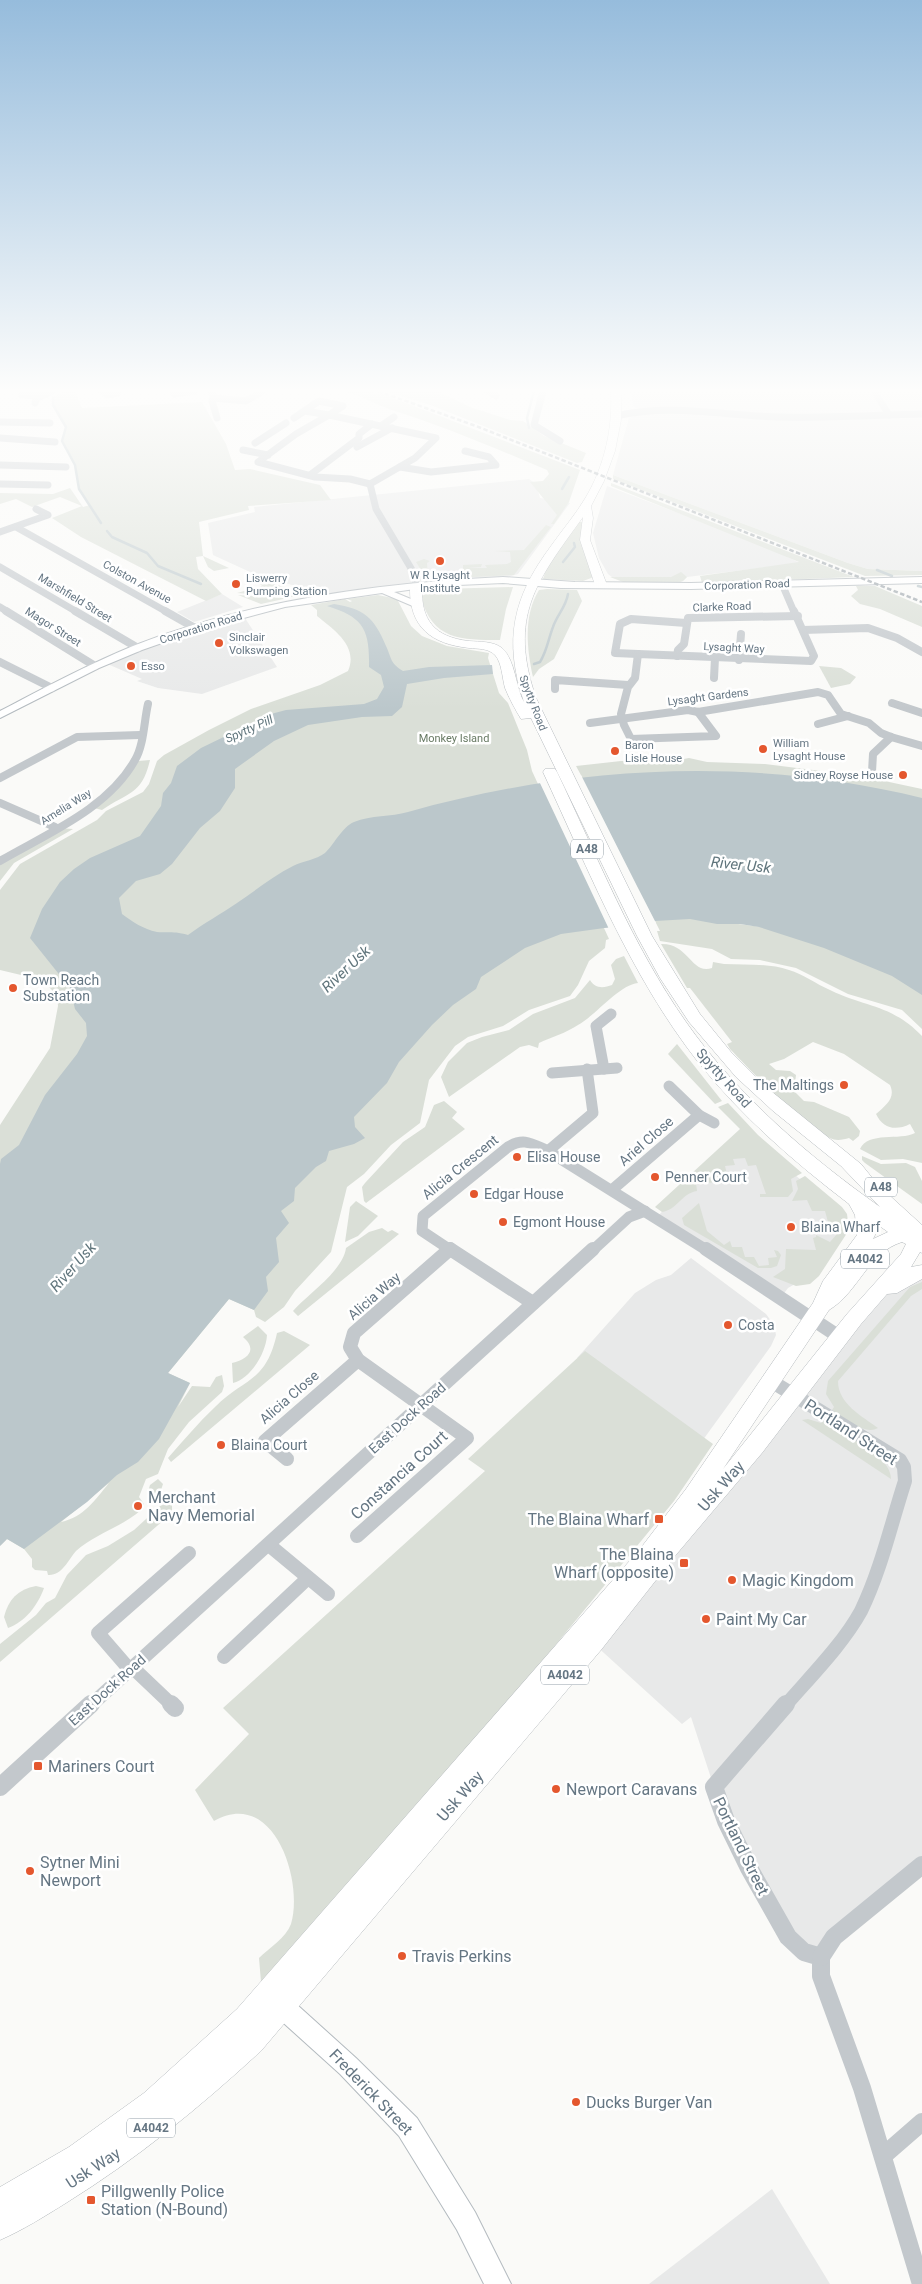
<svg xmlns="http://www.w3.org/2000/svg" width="922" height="2284" viewBox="0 0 922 2284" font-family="Roboto,sans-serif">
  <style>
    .built { fill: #e8e9e9 }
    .green { fill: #dadfd7; fill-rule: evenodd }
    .water { fill: #bbc7cb }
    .pier { fill: #fafaf8 }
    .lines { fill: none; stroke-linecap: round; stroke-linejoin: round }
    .stream { stroke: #bbc7cb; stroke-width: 2.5 }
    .secondary-casing { stroke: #b3babf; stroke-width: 2 }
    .primary-casing { stroke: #b5babe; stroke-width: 1 }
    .street-far4 { stroke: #c3c8cc; stroke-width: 7 }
    .street-far3 { stroke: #c3c8cc; stroke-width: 8 }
    .street-far2 { stroke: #c3c8cc; stroke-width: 11 }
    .street-far1 { stroke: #c3c8cc; stroke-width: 14 }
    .street { stroke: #c3c8cc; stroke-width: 18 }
    .secondary { fill: #fff; fill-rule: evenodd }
    .primary { fill: #fff; fill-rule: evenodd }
    .rail { stroke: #a2aab0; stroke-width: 2.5; stroke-dasharray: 4.5 2.5; stroke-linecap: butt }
    .poi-dot { fill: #e4572e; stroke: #fff; stroke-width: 2 }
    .labels { text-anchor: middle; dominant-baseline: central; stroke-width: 5; stroke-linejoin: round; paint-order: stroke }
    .far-poi-label { font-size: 11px; fill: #657683; stroke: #fff; text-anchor: start }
    .far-street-label { font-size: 11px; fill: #657683; stroke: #fff }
    .far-park-label { font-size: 11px; fill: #687a64; stroke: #fff }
    .far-water-label { font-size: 12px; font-style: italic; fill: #60757c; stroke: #fff }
    .shield { fill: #fff; stroke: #939fa8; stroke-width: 1 }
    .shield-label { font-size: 12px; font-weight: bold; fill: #657683 }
    .poi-label { font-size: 14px; fill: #657683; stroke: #fff; text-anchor: start }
    .street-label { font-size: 14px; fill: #657683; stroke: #fff }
    .water-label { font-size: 15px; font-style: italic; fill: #60757c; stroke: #fff }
    .near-street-label { font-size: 16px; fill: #657683; stroke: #fff }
    .near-poi-label { font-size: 16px; fill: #657683; stroke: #fff; text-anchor: start }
  </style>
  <rect width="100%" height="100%" fill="#fafaf8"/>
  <g class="built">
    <polygon points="630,391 922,391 922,571 868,569 848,563 613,475 629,418 640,414 638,409 633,406"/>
    <polygon points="529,479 536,484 540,498 570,503 518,574 508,577 393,585 310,597 305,589 250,572 213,555 208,523 255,512 254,507"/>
    <polygon points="607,486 760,544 800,563 687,577 683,581 677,583 613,578 608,574 599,558 593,533"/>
    <polygon points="222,594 243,607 194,622 177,612"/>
    <polygon points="243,615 277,667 202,694 158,688 137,681 142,679 103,662"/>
    <polygon points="741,1130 836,1209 844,1232 795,1284 788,1288 779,1300 657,1217"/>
    <polygon points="691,1258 766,1314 774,1325 776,1335 771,1346 700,1444 577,1358 635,1293 656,1280 671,1275"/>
    <polygon points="922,1272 922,1865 821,1957 804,1952 714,1787 691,1717 682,1724 593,1643 755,1447 896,1284"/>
    <polygon points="772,2189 830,2284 649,2284"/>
  </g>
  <g class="green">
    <path d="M63,391H75L82,408L202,402L226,444L235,470L250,469L320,485L331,500L248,506L249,510L199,522L203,556L229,568L214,571L208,567L203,556L196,557L198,569L222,594L206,601L81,537L52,518L82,506L60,497L32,507L16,499L0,504V493L53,494L70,488L83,507L90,505L79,489L75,465L64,446L62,441L66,427C56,418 62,412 53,405V398Z"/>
    <path d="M339,391H368L385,395L580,470L569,502L554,524H551L557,515L530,482L543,481L549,474L547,470C495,448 443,426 389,409C372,403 357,393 339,391Z"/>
    <polygon points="385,391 437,391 470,407 510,420 523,421 544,436 586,453 582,462 577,463 433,406"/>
    <polygon points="613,475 848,563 868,569 922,571 922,575 865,576 613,479"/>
    <polygon points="611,483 854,577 702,583 700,576 799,562 611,486"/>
    <polygon points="579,522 582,522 581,543 594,577 583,581 543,579 549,562"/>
    <polygon points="546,525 551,527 514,575 431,579 426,578 416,562 424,559 430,561 427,563 428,577 447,577 448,574 463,574 463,565 482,564 481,567 468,568 487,568 485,565 507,564 511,562 510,552 494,551 524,550"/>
    <polygon points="681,572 687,577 683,581 677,583 623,582 610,577 671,577"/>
    <polygon points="255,578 300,592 300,593 293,597 237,593 262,586"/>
    <polygon points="856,586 875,586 922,606 922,627 880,609 860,604 851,596 858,590"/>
    <path d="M513,587L506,609L500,640C461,640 432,640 421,597L429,591L440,589Z"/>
    <path d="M547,589L577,590L582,601L554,659L539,669L533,677C527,649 523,616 539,590Z"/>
    <polygon points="238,595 286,598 288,598 261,604"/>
    <path d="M378,595L397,599L411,626L422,636L447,646L489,653L488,658L499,693L508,703L527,750L532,771L538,784L582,777L576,766L621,761H673L689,758L707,762L765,764L861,776L922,789V854L125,966L0,1279V1125L50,1048L58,1006L57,995L42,980L0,970V890L20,864L97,820L106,811L143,792L149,784L157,761L164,755L209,730L251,709L320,685L348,671C359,646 333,629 317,616V610L311,605L345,599L350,602L352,601L347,599Z"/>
    <polygon points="819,666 841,668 856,677 850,684 831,688"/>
    <path d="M150,760C142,795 128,792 102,810L94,808L138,761Z"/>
    <polygon points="59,828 73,829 14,863 0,881 0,864"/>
    <path d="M588,905L922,947V1029L902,1010L848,994L796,968L760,960L731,959L712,949L660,941L657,931H660L655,921L604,928L609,939L606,940L605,948L589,961L578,985L570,996L529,1010L503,1026L468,1037L455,1046L429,1080L420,1123L391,1145L364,1174L347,1187L331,1252L295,1291L284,1307L265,1322L256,1317L254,1310L229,1299L168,1373L190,1383L178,1407L192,1386L210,1387L216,1377L222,1375L224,1386L222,1392L189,1422L168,1449L158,1474L146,1479L139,1497L144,1504L142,1509C123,1527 96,1533 76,1551C68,1560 62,1576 48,1575L47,1571L35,1570L32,1567V1559L24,1549L7,1539L0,1546L355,1040ZM109,1483C95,1500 84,1517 61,1522Z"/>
    <path d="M661,944C689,943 691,975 712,968L713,962L724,964C745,965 768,963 789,970C803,974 816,984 830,990C867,1008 891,1004 922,1036V1163L903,1159L881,1160L860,1149C868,1131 900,1141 915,1133L910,1124C896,1131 883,1129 876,1114C886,1105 896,1098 890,1085L844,1054L813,1042L784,1059L769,1064L776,1070L790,1071L796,1075L794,1091L804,1101L814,1102L849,1117L860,1131L859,1136L853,1141L849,1138C843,1140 835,1141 830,1138C798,1121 756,1076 730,1049L727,1044L732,1042L690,988H687Z"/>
    <path d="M624,956L638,983C619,985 596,1015 578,1025C566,1033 552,1037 539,1043L538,1048L529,1045L520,1047L449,1097L441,1077L448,1062L467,1043L482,1037L509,1030L533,1014L575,998L590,980C595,989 604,988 612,985L615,979L611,965L616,959Z"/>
    <polygon points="677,1044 722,1101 715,1104 668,1054"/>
    <polygon points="444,1101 457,1112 452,1118 465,1129 366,1203 364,1201 362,1187 365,1183 403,1142 425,1127 434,1105"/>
    <path d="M728,1103L758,1135L802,1173L791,1179L793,1191L788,1197H760V1194H766L756,1165L748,1166L745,1158L733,1159L735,1165L725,1166L729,1182L696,1183L697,1191C682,1193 677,1210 662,1212L655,1207L740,1129L718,1107Z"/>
    <polygon points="862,1156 881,1164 906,1163 915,1167 922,1181 922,1204 865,1163 862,1160"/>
    <polygon points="805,1176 842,1207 847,1214 849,1230 819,1276 810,1284 796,1286 773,1277 785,1269 786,1249 816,1250 813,1238 816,1237 816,1235 830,1242 838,1233 824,1227 828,1222 825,1211 812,1211 807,1200 792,1201 798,1189 796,1181"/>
    <polygon points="356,1201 378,1216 358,1236 345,1242 350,1207"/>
    <polygon points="699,1203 707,1231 724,1245 730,1241 732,1247 742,1247 745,1257 754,1257 759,1266 769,1265 768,1258 777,1257 774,1250 778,1251 781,1255 777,1266 771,1268 758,1268 684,1225 682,1218"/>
    <path d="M382,1228L388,1232L392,1230L399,1234L298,1316L293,1311C308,1294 343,1271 346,1248L369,1232Z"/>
    <path d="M922,1282V1289L911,1296L838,1381C838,1404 862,1416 878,1428C864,1436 844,1417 832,1410L834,1407L826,1394L828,1381L910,1287Z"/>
    <path d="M258,1326L267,1335C266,1353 251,1378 233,1383L232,1363C248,1359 258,1350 243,1337Z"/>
    <path d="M284,1331L310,1345L171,1462L168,1458C183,1441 198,1423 215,1407C245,1377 266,1383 277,1333Z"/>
    <path d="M585,1351L713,1444L674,1501L469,1750L261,1982L259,1958C269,1948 286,1938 291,1924C304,1880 273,1787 214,1821L195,1790L249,1734L223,1708L485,1471L468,1459Z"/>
    <path d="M808,1419L821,1423L824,1421C842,1432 892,1456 891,1479L802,1420Z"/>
    <polygon points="158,1479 163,1484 159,1496 155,1500 149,1499 147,1495 150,1485"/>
    <polygon points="169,1498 172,1501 172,1513 0,1662 0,1644 36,1615 46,1603 55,1598 67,1575 86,1555 108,1546 134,1530"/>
    <path d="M36,1586L44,1588C38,1605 25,1622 8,1628L4,1617C8,1600 18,1589 36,1586Z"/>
  </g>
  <path class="water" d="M334,604C364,609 374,617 386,646C392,659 390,663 403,671L429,667L492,665L493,674L444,678L407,684L402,707L392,716L362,717L308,725L274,741L235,769V788L220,811L200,828L172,864L160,874L136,881L119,898L122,914C133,922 143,929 157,932C169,933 174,931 188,935C204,923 221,914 237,903C255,891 273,876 293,866C303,861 316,860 325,853C333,846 342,827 354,822C371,815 391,817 408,812C575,765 753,756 922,798V995L892,976L824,948L759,927L740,924H717L690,919L655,921L561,934L525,948L481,977L476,989L453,1005L432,1025L399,1062L387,1083L354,1117L355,1127L365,1138L354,1144L329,1151L326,1161L316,1167L295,1188L294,1201L281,1211L289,1223L276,1238L279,1262L266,1277L268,1291L254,1310L229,1299L168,1373L190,1383L159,1439L138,1462L117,1475L87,1502L24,1549L7,1539L0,1546V1164L1,1159L19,1145L45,1095L77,1054L87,1036L86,1023L75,1009L70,988L30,938L42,909L60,882L74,869L90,858L140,836L161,806L163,793L171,783L177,766L201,748L271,714L286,710L364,704L377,699L384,687L381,675L369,667C370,629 363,617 327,606Z"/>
  <polygon class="pier" points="581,775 638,888 656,923 609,930 608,927 539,781"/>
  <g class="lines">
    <g class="stream">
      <polyline points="53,398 53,405 66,427 62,441 75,465 79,489 101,523"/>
      <polyline points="529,428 527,418 534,391"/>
      <polyline points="562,489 569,477"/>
      <polyline points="107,531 112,537 147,553 158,566 201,584"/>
      <polyline points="563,562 575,547 574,543"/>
      <polyline points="877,570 892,576"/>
      <polyline points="918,586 922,587"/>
      <path d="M534,664L540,662C547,651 548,640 553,627C557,615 566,607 568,594"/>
    </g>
    <defs>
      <g id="secondary">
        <path d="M503,577L575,582L691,583L922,577V583L691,589L561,588L503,583L436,586L394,592L418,602L420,604L415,607L382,593L285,607L199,630L142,650L99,668L0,718V711C44,688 87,665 133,646C250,600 378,583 503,577Z"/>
        <polygon points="276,1989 284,1993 356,2058 417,2118 475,2212 511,2284 484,2284 457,2230 399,2136 340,2074 268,2009 264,2001 268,1993"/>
      </g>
      <path id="primary" d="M611,391H621V420L615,451L604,481L591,506L593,518L590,540L607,585L601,588L595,585L580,540L583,517C536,582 508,616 536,698L652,936L700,1014L731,1052L766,1087L861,1164L878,1185L922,1225V1253L920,1252L911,1267L922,1265V1279L897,1293L887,1294L861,1324L762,1453L675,1556L601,1650L261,2051C200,2107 137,2159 66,2203C45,2216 23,2230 0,2240V2187L69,2147L144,2093L237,2009L640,1549L686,1489L813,1303L823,1281L857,1235L855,1215L849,1204C794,1162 741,1116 698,1062C630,975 589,871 543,772L545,769H555L557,772C597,856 632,945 686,1022C738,1096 807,1155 880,1207L841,1166L773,1111L736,1077L689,1022L660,978L637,936L531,718L521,719C515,709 509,698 505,688C502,677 502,663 495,655C488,648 478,649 469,648C431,644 409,627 410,587L416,584L422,587C421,620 434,637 469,641C480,642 493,641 502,648C516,661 515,686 524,702C503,640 513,597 551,546C563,529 576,514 586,497C605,465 613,427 611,391ZM874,1222L888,1232L873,1239L875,1235ZM902,1242L906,1244L901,1254L847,1314L723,1469L829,1310C859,1292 867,1253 902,1242Z"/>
    </defs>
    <use href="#secondary" class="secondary-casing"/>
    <use href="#primary" class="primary-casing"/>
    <g class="street-far4">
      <polyline points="102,391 107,395 118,393"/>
      <polyline points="210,391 213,395 212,401 217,418"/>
      <polyline points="488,391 496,396"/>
      <polyline points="543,391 534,425 560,441"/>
      <polyline points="874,391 889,415"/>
      <polyline points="174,394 195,391"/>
      <polyline points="22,395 40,396"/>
      <polyline points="213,398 246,401 263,391 259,391"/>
      <polyline points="35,403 37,398 53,391"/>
      <polygon points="329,415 436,438 415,458 370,484 350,479 315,477 258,462 296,434"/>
      <path d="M616,416C671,403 725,416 780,417C827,418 875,415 922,414"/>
      <polyline points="294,418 319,401 343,406 329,415 305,411"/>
      <polyline points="0,422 50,423"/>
      <polyline points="381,426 394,417"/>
      <polyline points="0,438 55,442"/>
      <polyline points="255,443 286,423"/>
      <polyline points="357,447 392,428"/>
      <polyline points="243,450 268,455"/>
      <polyline points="0,465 66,467"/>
      <polyline points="400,467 431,472 496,465 489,457 465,451"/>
      <polyline points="310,475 359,438 359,434 372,424"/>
      <polyline points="0,484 48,485"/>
      <polyline points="370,484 376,509 415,575 416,587"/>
      <polyline points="16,527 167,612"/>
      <polyline points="0,532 48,515 36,509"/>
      <polyline points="0,567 77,612"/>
      <polyline points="782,584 794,612"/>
      <polyline points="0,607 8,612"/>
    </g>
    <g class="street-far3">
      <polyline points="6,611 95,666"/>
      <polyline points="75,611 138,648"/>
      <polyline points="165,611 195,628"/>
      <polyline points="803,630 868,628 897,638 922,652"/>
      <polyline points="638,654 615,653 620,624 631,619 686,623"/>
      <polyline points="677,656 678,650 684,644 688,618 798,616"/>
      <polyline points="739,660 741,634"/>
      <polyline points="0,662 52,688"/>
      <polyline points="714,678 715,658"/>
      <polyline points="555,689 555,680 628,685"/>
      <polyline points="892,703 922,713"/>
      <polyline points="698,712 716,736 631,739 624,725 621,714 628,687 635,678 638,654 811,661 814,656 794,611"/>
      <polyline points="590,723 688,710 698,712 818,692 828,695 841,714 869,723 881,733 891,737 922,746"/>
      <polyline points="818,724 848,716"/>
      <polyline points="872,772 873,754 891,737"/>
      <polyline points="0,778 77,737 140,735"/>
      <polyline points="0,803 55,827"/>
      <path d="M0,861C46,834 108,809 135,760C144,745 144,721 148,704"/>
    </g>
    <g class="street-far2">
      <polyline points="604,1069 596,1026 611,1014"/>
      <polyline points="552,1073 617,1068"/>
      <polyline points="669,1086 699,1115 714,1123"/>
      <polyline points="548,1151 593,1113 587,1069"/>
      <polyline points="613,1189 699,1115"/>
      <polyline points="448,1251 450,1249"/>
      <path d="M452,1251L422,1231L423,1216L508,1147C524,1137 532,1144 548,1151L708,1251"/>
      <polyline points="592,1251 629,1217 645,1211"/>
    </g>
    <g class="street-far1">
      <polyline points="450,1249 533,1303"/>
      <polyline points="706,1249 841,1338"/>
      <path d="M771,1381L900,1460L904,1467L905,1481C891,1524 881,1570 861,1611C843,1644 810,1677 785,1706"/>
      <polyline points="287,1459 265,1441 358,1360"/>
      <polyline points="357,1536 467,1438 358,1360 350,1347 354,1333 450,1249"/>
      <polyline points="269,1545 328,1594"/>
      <polyline points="224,1657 308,1578"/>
      <polyline points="132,1667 173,1706"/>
      <polyline points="130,1670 98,1633 189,1553"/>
      <polyline points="90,1706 593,1249"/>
    </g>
    <g class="street">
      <polyline points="171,1704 175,1708"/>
      <polyline points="786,1704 714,1787 726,1821 749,1868 788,1937 804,1952 821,1957 821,1976 862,2088 921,2284"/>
      <polyline points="0,1787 91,1704"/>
      <polyline points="821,1957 834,1937 922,1865"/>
      <polyline points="883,2156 922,2122"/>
    </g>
    <use href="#secondary" class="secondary"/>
    <use href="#primary" class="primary"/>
    <polyline class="rail" points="378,391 476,426 922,602"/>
  </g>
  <linearGradient id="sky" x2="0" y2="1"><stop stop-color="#96bcdc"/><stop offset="0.55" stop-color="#fdfdfc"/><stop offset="1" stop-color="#fdfdfc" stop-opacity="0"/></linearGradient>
  <rect width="922" height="710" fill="url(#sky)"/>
  <g class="poi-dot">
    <circle cx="440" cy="561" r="5"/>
    <circle cx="236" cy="584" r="5"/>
    <circle cx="219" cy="643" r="5"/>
    <circle cx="131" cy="666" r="5"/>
    <circle cx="763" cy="749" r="5"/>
    <circle cx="615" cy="751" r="5"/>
    <circle cx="903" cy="775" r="5"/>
    <circle cx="13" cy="988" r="5"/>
    <circle cx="844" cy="1085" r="5"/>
    <circle cx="517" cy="1157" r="5"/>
    <circle cx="655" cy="1177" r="5"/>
    <circle cx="474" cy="1194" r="5"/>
    <circle cx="503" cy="1222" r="5"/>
    <circle cx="791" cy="1227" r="5"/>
    <circle cx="728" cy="1325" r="5"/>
    <circle cx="221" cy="1445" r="5"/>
    <circle cx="138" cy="1506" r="5"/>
    <rect x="654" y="1514" width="10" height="10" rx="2.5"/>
    <rect x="679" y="1558" width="10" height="10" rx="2.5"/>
    <circle cx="732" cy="1580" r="5"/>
    <circle cx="706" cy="1619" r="5"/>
    <rect x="33" y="1761" width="10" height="10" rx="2.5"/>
    <circle cx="556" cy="1789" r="5"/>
    <circle cx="30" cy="1871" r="5"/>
    <circle cx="402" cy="1956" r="5"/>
    <circle cx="576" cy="2102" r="5"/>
    <rect x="86" y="2195" width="10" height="10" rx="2.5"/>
  </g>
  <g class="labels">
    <g class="far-poi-label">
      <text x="440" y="575" text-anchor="middle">W R Lysaght<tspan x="440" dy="13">Institute</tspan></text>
      <text x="246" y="578">Liswerry<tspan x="246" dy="13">Pumping Station</tspan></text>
      <text x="229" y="637">Sinclair<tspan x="229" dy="13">Volkswagen</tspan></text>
      <text x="141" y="666">Esso</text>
      <text x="773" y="743">William<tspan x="773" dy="13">Lysaght House</tspan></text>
      <text x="625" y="745">Baron<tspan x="625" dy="13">Lisle House</tspan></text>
      <text x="893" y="775" text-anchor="end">Sidney Royse House</text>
    </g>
    <g class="far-street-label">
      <text transform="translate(137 582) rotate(29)">Colston Avenue</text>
      <text transform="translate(747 585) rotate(-2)">Corporation Road</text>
      <text transform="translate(75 598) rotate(31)">Marshfield Street</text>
      <text transform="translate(722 607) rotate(-2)">Clarke Road</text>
      <text transform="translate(53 627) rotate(32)">Magor Street</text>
      <text transform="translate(201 628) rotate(-17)">Corporation Road</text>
      <text transform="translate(734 648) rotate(3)">Lysaght Way</text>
      <text transform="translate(708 697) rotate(-7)">Lysaght Gardens</text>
      <text transform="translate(533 703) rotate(69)">Spytty Road</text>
      <text transform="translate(66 807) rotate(-32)">Amelia Way</text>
    </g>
    <g class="far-park-label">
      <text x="454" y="738">Monkey Island</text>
    </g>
    <g class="far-water-label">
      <text transform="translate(249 729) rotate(-24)">Spytty Pill</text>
    </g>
    <g class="shield">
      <rect x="571" y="839.5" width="32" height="19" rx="4"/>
      <rect x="865" y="1177.5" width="32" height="19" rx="4"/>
      <rect x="841" y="1249.5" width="48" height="19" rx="4"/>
      <rect x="541" y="1665.5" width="48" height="19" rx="4"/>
      <rect x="127" y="2118.5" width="48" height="19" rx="4"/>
    </g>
    <g class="shield-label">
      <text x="587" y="849">A48</text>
      <text x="881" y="1187">A48</text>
      <text x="865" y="1259">A4042</text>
      <text x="565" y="1675">A4042</text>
      <text x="151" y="2128">A4042</text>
    </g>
    <g class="poi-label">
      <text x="23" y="980">Town Reach<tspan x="23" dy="16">Substation</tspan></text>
      <text x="834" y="1085" text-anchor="end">The Maltings</text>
      <text x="527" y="1157">Elisa House</text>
      <text x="665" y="1177">Penner Court</text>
      <text x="484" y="1194">Edgar House</text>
      <text x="513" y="1222">Egmont House</text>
      <text x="801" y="1227">Blaina Wharf</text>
      <text x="738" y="1325">Costa</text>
      <text x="231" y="1445">Blaina Court</text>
    </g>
    <g class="street-label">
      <text transform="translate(724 1078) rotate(48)">Spytty Road</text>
      <text transform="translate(646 1141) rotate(-41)">Ariel Close</text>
      <text transform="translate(460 1167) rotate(-39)">Alicia Crescent</text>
      <text transform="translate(374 1296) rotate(-41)">Alicia Way</text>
      <text transform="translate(289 1397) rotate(-41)">Alicia Close</text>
      <text transform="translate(407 1418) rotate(-42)">East Dock Road</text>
      <text transform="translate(107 1690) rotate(-42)">East Dock Road</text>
    </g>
    <g class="water-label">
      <text transform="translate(741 865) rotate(6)">River Usk</text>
      <text transform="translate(346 969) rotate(-43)">River Usk</text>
      <text transform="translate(73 1267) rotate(-48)">River Usk</text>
    </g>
    <g class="near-street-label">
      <text transform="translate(851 1432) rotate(33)">Portland Street</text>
      <text transform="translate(399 1475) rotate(-42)">Constancia Court</text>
      <text transform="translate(721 1486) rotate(-49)">Usk Way</text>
      <text transform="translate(460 1796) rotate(-49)">Usk Way</text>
      <text transform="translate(741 1846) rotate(64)">Portland Street</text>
      <text transform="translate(371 2092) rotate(46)">Frederick Street</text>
      <text transform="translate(93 2168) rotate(-33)">Usk Way</text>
    </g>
    <g class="near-poi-label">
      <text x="148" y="1497">Merchant<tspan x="148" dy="18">Navy Memorial</tspan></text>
      <text x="649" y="1519" text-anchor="end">The Blaina Wharf</text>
      <text x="674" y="1554" text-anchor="end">The Blaina<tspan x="674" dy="18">Wharf (opposite)</tspan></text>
      <text x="742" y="1580">Magic Kingdom</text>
      <text x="716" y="1619">Paint My Car</text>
      <text x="48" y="1766">Mariners Court</text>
      <text x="566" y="1789">Newport Caravans</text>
      <text x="40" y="1862">Sytner Mini<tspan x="40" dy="18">Newport</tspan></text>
      <text x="412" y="1956">Travis Perkins</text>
      <text x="586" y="2102">Ducks Burger Van</text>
      <text x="101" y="2191">Pillgwenlly Police<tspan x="101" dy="18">Station (N-Bound)</tspan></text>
    </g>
  </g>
</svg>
